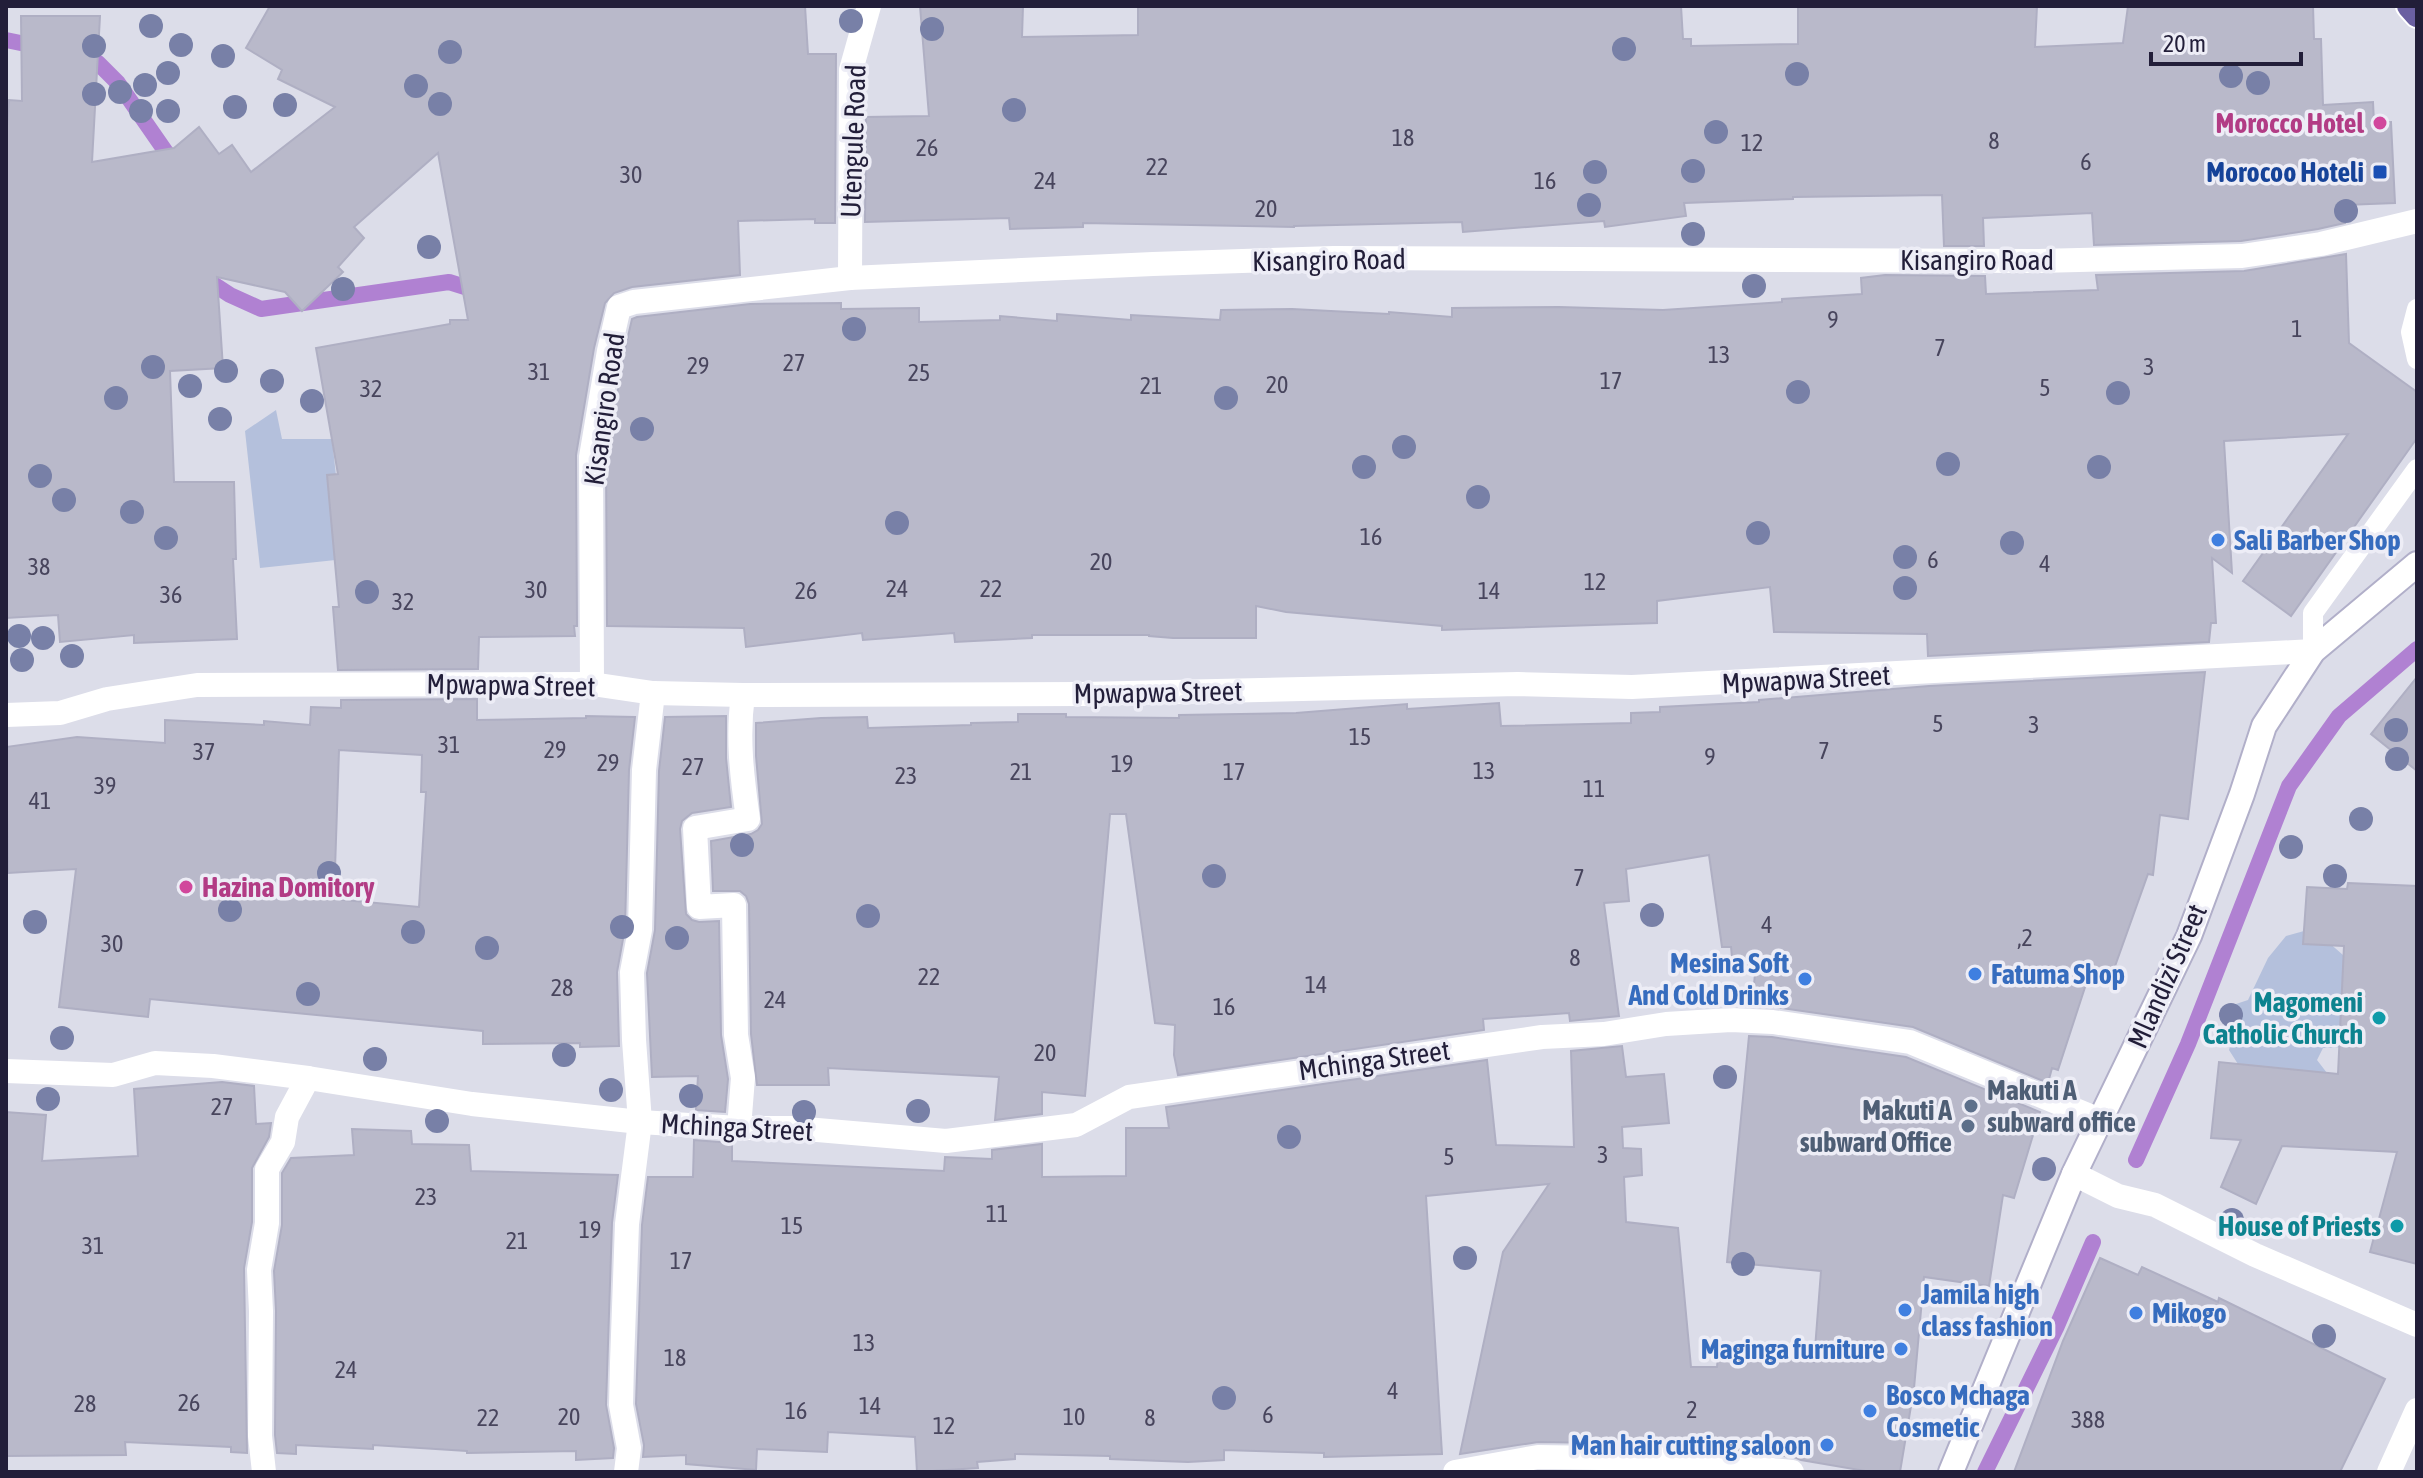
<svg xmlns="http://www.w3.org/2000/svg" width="2423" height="1478" viewBox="0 0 2423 1478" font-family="'Asap Condensed',sans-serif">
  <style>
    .green { fill: #b4c0dc }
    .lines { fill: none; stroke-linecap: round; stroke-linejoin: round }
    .stream { stroke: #b081d2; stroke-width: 16 }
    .building { fill: #b9b9ca; stroke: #afafc3; stroke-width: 2; fill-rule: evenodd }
    .secondary-casing { stroke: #b1afc9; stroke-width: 28 }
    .primary-casing { stroke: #fff; stroke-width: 28 }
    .lane { stroke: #fff; stroke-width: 20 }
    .street { stroke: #fff; stroke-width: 24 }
    .secondary { stroke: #fff; stroke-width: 24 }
    .primary { stroke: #6a5fa1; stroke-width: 24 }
    .tree { fill: #7880a7 }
    .hotel-dot { fill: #d1479c; stroke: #ededf6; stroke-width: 3 }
    .transit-dot { fill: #1a4fb4; stroke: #ededf6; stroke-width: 3 }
    .shop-dot { fill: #3f7fe0; stroke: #ededf6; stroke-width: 3 }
    .culture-dot { fill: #0f9aa8; stroke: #ededf6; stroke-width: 3 }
    .service-dot { fill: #5c6f8a; stroke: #ededf6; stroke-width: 3 }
    .labels { text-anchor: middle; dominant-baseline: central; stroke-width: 7; stroke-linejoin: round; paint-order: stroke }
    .number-label { font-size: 24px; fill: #48455d }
    .hotel-label { font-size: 28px; font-weight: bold; fill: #b23c85; stroke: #ededf6; text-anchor: end }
    .street-label { font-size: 28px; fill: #221e39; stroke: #ededf6 }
    .transit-label { font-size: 28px; font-weight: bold; fill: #164399; stroke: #ededf6; text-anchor: end }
    .shop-label { font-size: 28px; font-weight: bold; fill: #366cbe; stroke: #ededf6; text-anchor: start }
    .culture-label { font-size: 28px; font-weight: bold; fill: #0d838f; stroke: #ededf6; text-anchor: end }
    .service-label { font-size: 28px; font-weight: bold; fill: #4e5e75; stroke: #ededf6; text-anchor: start }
  </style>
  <rect width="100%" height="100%" fill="#dcdde9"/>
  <g class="green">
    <polygon points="276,410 282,439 332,439 345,559 260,568 245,431"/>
    <polygon points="2304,931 2327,941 2351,962 2368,1046 2323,1048 2317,1060 2327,1073 2243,1072 2229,1050 2234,1032 2224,1026 2224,1008 2248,1000 2268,958 2286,936"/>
  </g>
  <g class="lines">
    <g class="stream">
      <polyline points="6,40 40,47"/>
      <polyline points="78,57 98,63 118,83 177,168"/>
      <polyline points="203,274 207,280 230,295 261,309 449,282 481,292"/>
      <polyline points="2136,1160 2188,1044 2289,786 2339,716 2417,649"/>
      <polyline points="1985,1472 2056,1328 2093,1242"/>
    </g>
  </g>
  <g class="building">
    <polygon points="270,6 805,6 808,54 836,54 835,223 815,223 815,219 738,221 740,275 632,287 614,293 605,303 594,348 576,455 577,626 574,626 575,636 479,637 478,669 338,670 333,607 339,607 327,475 338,474 316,348 450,324 450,320 468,320 438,153 354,227 364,238 338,267 343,272 302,311 285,292 217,277 223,368 170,371 174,482 234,482 236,559 233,559 237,639 134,643 134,635 60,642 58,615 6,618 6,139 9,100 22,101 21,16 100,16 92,162 174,148 199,127 219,154 232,145 251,172 335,107 278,79 282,70 246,48"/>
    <polygon points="920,6 1023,6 1022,37 1138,35 1138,6 1681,6 1683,39 1691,39 1691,46 1798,44 1798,6 2037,6 2035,47 2123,43 2128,6 2313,6 2314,39 2321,39 2323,105 2373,102 2374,123 2391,122 2395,203 2344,205 2345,223 2318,229 2241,241 2094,245 2092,213 1983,218 1984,246 1944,246 1942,195 1793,197 1793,199 1684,203 1686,216 1605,227 1604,221 1463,232 1462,222 1294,226 1294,227 1083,223 1083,227 1010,229 1009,218 865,222 866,117 929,116"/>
    <polygon points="2346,254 2349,343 2417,392 2417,438 2291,616 2243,581 2348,434 2224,441 2232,573 2212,558 2216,623 2211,623 2209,642 1928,656 1927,634 1774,632 1770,587 1657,601 1657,623 1442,630 1442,626 1286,612 1256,606 1256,638 1173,638 1149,636 1149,635 1032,635 1032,638 955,642 954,633 863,640 862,633 746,647 744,628 607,626 606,458 624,354 632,319 637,317 750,304 841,303 841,309 919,308 919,322 1000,320 1000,316 1057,321 1057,314 1131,320 1131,315 1220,320 1221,310 1292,309 1389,314 1389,312 1452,317 1452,308 1559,307 1663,310 1782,302 1782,299 1862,294 1861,278 1885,275 1985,276 1986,294 2098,290 2096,275 2244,271"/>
    <polygon points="2205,672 2188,819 2160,815 2153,875 2148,874 2109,983 2089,975 2058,1070 2052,1068 2048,1083 1913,1027 1775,1007 1752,1006 1756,963 1733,967 1731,947 1722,947 1709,855 1626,869 1629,901 1604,903 1619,1016 1570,1021 1569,1013 1483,1019 1484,1030 1178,1075 1174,1055 1175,1025 1155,1023 1126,814 1110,814 1085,1096 1042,1092 1042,1114 995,1120 999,1077 828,1068 829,1085 757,1085 751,1034 749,904 746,896 740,891 713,891 711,841 751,834 758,830 762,824 756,756 756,723 821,718 867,717 868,728 971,725 971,723 1018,722 1018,714 1066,714 1066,717 1179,718 1179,715 1296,713 1407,704 1407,709 1499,703 1501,726 1631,723 1631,713 1660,712 1660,707 1759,702 1759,700 1929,686"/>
    <polygon points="2417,677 2417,771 2371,734"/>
    <path d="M477,699V720L586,718V716L635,717L629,770L625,928L617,972L619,1046L580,1047V1043L483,1044V1031L150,999L148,1017L59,1007L76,869L8,873L6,747L77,737L165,743V720L264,725V721L310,725L311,707L341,708V700ZM339,750L422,755L421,792H426L419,907L334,899Z"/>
    <polygon points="726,716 726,758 731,807 692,813 682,821 680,829 686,914 692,920 699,922 719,921 721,1035 728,1079 725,1112 696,1110 698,1076 652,1077 647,973 655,930 659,771 665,717"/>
    <polygon points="2348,883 2417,886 2417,1264 2370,1252 2397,1152 2282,1146 2256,1204 2221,1187 2241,1140 2211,1138 2219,1062 2338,1074 2344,946 2303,944 2307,887 2347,889"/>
    <polygon points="1749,1036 1772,1037 1906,1057 2040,1112 2014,1198 2003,1195 1989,1286 1924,1277 1914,1388 1900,1472 1871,1472 1801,1460 1794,1457 1666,1444 1538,1442 1460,1454 1503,1252 1549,1184 1426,1196 1442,1454 1324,1457 1324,1453 1224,1450 1224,1460 1188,1462 1110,1459 1110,1456 1015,1454 1015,1459 977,1462 978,1468 917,1472 915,1437 828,1432 827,1452 757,1449 756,1470 686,1464 686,1455 643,1457 644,1445 636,1404 642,1225 648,1177 693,1177 694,1140 732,1143 732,1161 944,1171 945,1157 992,1159 992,1150 1042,1144 1042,1177 1126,1176 1126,1128 1169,1128 1166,1107 1487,1060 1496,1145 1574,1147 1571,1051 1622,1046 1626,1077 1664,1074 1669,1123 1622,1127 1623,1148 1641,1149 1642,1175 1624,1177 1626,1222 1678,1228 1691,1367 1717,1367 1719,1346 1814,1362 1821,1271 1727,1262"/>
    <polygon points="222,1082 254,1086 256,1124 271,1123 269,1137 252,1168 252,1222 244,1268 247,1453 231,1452 231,1447 125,1442 126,1455 6,1456 6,1112 46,1115 42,1161 138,1156 134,1089"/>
    <polygon points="352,1129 411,1131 412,1144 469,1145 471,1171 618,1175 612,1223 606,1405 614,1448 613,1458 576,1460 576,1451 467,1453 467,1451 373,1445 373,1449 296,1445 296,1454 277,1453 275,1435 276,1311 274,1271 282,1225 282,1173 291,1158 354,1155"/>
    <polygon points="2100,1258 2138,1275 2142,1267 2218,1302 2219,1298 2385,1379 2340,1472 2014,1472 2063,1341"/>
  </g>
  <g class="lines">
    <defs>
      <polyline id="secondary" points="1951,1472 2074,1174 2189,936 2242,794 2264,726 2313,651 2417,564"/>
      <polyline id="primary" points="2409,6 2417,15"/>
    </defs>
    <use href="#secondary" class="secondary-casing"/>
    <use href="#primary" class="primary-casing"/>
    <g class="lane">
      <polyline points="2417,309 2411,332 2417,359"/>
      <polyline points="2313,651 2313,613 2417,469"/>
    </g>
    <g class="street">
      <polyline points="850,278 851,70 869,6"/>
      <polyline points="592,684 591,457 609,351 619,307 634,302 850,278 1153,264 1334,258 2038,261 2242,256 2321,244 2417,221"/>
      <polyline points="6,715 60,713 107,699 197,685 592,684 653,693 743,695 1083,694 1518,684 1632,687 2313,651"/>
      <polyline points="6,1071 113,1075 155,1063 213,1066 308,1078 472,1104 640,1122 739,1128 794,1128 946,1141 1076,1125 1129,1097 1542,1037 1604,1034 1666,1024 1731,1020 1773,1022 1910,1042 2100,1120"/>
      <path d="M739,1128L743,1078L736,1035L734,905L699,907L695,828L748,819C742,777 737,737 743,695"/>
      <polyline points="2074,1174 2118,1196 2155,1205 2255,1255 2417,1325"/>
      <polyline points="264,1472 260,1436 261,1311 259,1270 267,1223 267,1169 283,1142 287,1117 308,1078"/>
      <polyline points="626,1472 629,1448 621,1405 622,1363 627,1224 640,1122 634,1040 632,972 640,930 644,770 653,693"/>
      <polyline points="1455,1472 1538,1457 1666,1459 1792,1472"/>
      <polyline points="2389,1472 2417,1410"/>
    </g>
    <use href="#secondary" class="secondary"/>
    <use href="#primary" class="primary"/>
  </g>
  <g class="tree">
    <circle cx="851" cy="21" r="12"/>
    <circle cx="151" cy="26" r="12"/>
    <circle cx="932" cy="29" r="12"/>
    <circle cx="181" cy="45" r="12"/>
    <circle cx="94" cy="46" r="12"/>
    <circle cx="1624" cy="49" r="12"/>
    <circle cx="450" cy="52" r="12"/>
    <circle cx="223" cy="56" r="12"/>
    <circle cx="168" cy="73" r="12"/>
    <circle cx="1797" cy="74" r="12"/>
    <circle cx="2231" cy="76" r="12"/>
    <circle cx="2258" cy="83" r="12"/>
    <circle cx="145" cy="85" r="12"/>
    <circle cx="416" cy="86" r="12"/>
    <circle cx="120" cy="92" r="12"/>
    <circle cx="94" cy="94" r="12"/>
    <circle cx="440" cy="104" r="12"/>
    <circle cx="285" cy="105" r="12"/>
    <circle cx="235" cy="107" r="12"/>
    <circle cx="1014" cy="110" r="12"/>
    <circle cx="141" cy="111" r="12"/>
    <circle cx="168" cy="111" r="12"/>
    <circle cx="1716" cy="132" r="12"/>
    <circle cx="1693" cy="171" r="12"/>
    <circle cx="1595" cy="172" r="12"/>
    <circle cx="1589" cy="205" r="12"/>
    <circle cx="2346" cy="211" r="12"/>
    <circle cx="1693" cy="234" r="12"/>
    <circle cx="429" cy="247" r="12"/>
    <circle cx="1754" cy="286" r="12"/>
    <circle cx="343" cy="289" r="12"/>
    <circle cx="854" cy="329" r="12"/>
    <circle cx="153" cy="367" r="12"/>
    <circle cx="226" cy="371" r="12"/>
    <circle cx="272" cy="381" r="12"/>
    <circle cx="190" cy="386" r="12"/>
    <circle cx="1798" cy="392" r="12"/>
    <circle cx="2118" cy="393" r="12"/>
    <circle cx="116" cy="398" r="12"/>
    <circle cx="1226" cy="398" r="12"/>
    <circle cx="312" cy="401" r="12"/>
    <circle cx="220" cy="419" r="12"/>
    <circle cx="642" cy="429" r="12"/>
    <circle cx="1404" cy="447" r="12"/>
    <circle cx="1948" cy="464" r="12"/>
    <circle cx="1364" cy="467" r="12"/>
    <circle cx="2099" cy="467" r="12"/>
    <circle cx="40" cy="476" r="12"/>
    <circle cx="1478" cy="497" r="12"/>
    <circle cx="64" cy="500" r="12"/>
    <circle cx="132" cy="512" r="12"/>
    <circle cx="897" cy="523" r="12"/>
    <circle cx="1758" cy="533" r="12"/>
    <circle cx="166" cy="538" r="12"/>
    <circle cx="2012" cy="543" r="12"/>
    <circle cx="1905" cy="557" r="12"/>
    <circle cx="1905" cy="588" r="12"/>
    <circle cx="367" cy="592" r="12"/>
    <circle cx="19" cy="636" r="12"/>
    <circle cx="43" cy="638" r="12"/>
    <circle cx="72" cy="656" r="12"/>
    <circle cx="22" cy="660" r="12"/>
    <circle cx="2396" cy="730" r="12"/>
    <circle cx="2397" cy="759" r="12"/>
    <circle cx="2361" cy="819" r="12"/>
    <circle cx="742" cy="845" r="12"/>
    <circle cx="2291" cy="847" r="12"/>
    <circle cx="329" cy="873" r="12"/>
    <circle cx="1214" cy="876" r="12"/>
    <circle cx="2335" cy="876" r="12"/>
    <circle cx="230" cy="910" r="12"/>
    <circle cx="1652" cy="915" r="12"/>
    <circle cx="868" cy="916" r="12"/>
    <circle cx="35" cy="922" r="12"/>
    <circle cx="622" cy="927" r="12"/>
    <circle cx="413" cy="932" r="12"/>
    <circle cx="677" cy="938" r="12"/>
    <circle cx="487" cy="948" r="12"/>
    <circle cx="308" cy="994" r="12"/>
    <circle cx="2231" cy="1015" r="12"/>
    <circle cx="62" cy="1038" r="12"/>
    <circle cx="564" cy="1055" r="12"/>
    <circle cx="375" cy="1059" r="12"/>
    <circle cx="1725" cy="1077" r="12"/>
    <circle cx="611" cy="1090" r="12"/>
    <circle cx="691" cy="1096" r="12"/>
    <circle cx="48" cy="1099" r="12"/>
    <circle cx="918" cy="1111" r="12"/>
    <circle cx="804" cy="1112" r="12"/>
    <circle cx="437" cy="1121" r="12"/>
    <circle cx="1289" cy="1137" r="12"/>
    <circle cx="2044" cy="1169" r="12"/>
    <circle cx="2232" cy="1220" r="12"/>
    <circle cx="1465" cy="1258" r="12"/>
    <circle cx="1743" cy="1264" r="12"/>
    <circle cx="2324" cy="1336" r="12"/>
    <circle cx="1224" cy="1398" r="12"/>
  </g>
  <g class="hotel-dot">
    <circle cx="2380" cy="123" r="8"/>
    <circle cx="186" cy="887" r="8"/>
  </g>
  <rect class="transit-dot" x="2372" y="164" width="16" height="16" rx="4"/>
  <g class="shop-dot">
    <circle cx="2218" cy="540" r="8"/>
    <circle cx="1975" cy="974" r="8"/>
    <circle cx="1805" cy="979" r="8"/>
    <circle cx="1905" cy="1310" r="8"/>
    <circle cx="2136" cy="1313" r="8"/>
    <circle cx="1901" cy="1349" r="8"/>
    <circle cx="1870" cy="1411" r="8"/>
    <circle cx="1827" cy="1445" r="8"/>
  </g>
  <g class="culture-dot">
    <circle cx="2379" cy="1018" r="8"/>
    <circle cx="2397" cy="1226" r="8"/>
  </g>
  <g class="service-dot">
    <circle cx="1971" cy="1106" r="8"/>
    <circle cx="1968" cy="1126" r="8"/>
  </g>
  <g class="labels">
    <g class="number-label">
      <text x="1403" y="137">18</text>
      <text x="1994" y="140">8</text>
      <text x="1752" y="142">12</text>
      <text x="927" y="147">26</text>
      <text x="2086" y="161">6</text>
      <text x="1157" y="166">22</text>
      <text x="631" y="174">30</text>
      <text x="1045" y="180">24</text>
      <text x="1545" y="180">16</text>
      <text x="1266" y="208">20</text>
      <text x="1833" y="319">9</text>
      <text x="2297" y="328">1</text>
      <text x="1940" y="347">7</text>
      <text x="1719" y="354">13</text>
      <text x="794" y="362">27</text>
      <text x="698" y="365">29</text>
      <text x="2149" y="366">3</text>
      <text x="539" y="371">31</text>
      <text x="919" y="372">25</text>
      <text x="1611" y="380">17</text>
      <text x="1277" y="384">20</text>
      <text x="1151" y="385">21</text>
      <text x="2045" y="387">5</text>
      <text x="371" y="388">32</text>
      <text x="1371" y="536">16</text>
      <text x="1933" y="559">6</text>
      <text x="1101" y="561">20</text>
      <text x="2045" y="563">4</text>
      <text x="39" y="566">38</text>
      <text x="1595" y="581">12</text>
      <text x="897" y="588">24</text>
      <text x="991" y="588">22</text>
      <text x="536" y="589">30</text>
      <text x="806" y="590">26</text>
      <text x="1489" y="590">14</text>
      <text x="171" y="594">36</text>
      <text x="403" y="601">32</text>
      <text x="1938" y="723">5</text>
      <text x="2034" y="724">3</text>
      <text x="1360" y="736">15</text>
      <text x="449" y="744">31</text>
      <text x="555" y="749">29</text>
      <text x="1824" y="750">7</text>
      <text x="204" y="751">37</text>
      <text x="1710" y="756">9</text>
      <text x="608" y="762">29</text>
      <text x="1122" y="763">19</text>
      <text x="693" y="766">27</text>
      <text x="1484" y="770">13</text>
      <text x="1021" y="771">21</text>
      <text x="1234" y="771">17</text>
      <text x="906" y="775">23</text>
      <text x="105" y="785">39</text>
      <text x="1594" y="788">11</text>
      <text x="40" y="800">41</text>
      <text x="1579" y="877">7</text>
      <text x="1767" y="924">4</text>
      <text x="2025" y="937">,2</text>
      <text x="112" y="943">30</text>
      <text x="1575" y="957">8</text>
      <text x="929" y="976">22</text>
      <text x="1316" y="984">14</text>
      <text x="562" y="987">28</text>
      <text x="775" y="999">24</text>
      <text x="1224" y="1006">16</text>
      <text x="1045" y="1052">20</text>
      <text x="222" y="1106">27</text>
      <text x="1603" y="1154">3</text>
      <text x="1449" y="1156">5</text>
      <text x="426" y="1196">23</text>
      <text x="997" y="1213">11</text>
      <text x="792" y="1225">15</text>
      <text x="590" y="1229">19</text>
      <text x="517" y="1240">21</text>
      <text x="93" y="1245">31</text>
      <text x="681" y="1260">17</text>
      <text x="864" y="1342">13</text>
      <text x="675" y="1357">18</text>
      <text x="346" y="1369">24</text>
      <text x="1393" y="1390">4</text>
      <text x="189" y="1402">26</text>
      <text x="85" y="1403">28</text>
      <text x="870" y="1405">14</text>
      <text x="1692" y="1409">2</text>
      <text x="796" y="1410">16</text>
      <text x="1268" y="1414">6</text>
      <text x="569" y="1416">20</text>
      <text x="1074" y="1416">10</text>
      <text x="488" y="1417">22</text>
      <text x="1150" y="1417">8</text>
      <text x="2088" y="1419">388</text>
      <text x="944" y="1425">12</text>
    </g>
    <g class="hotel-label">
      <text x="2364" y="123">Morocco Hotel</text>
      <text x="202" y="887" text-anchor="start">Hazina Domitory</text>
    </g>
    <g class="street-label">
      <text transform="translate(853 141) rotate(-88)">Utengule Road</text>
      <text transform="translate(1329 260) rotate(-1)">Kisangiro Road</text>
      <text x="1977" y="260">Kisangiro Road</text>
      <text transform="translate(604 409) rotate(-82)">Kisangiro Road</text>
      <text transform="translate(1806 679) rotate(-3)">Mpwapwa Street</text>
      <text transform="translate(511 685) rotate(1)">Mpwapwa Street</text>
      <text transform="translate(1158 692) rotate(-1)">Mpwapwa Street</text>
      <text transform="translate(2167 976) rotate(-66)">Mlandizi Street</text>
      <text transform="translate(1374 1060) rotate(-8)">Mchinga Street</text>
      <text transform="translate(737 1127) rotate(3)">Mchinga Street</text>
    </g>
    <g class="transit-label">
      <text x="2364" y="172">Morocoo Hoteli</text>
    </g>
    <g class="shop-label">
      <text x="2234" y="540">Sali Barber Shop</text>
      <text x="1789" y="963" text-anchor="end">Mesina Soft<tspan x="1789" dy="32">And Cold Drinks</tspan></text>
      <text x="1991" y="974">Fatuma Shop</text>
      <text x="1921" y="1294">Jamila high<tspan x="1921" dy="32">class fashion</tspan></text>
      <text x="2152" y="1313">Mikogo</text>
      <text x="1885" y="1349" text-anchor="end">Maginga furniture</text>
      <text x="1886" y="1395">Bosco Mchaga<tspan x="1886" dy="32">Cosmetic</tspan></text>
      <text x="1811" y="1445" text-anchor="end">Man hair cutting saloon</text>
    </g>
    <g class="culture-label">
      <text x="2363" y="1002">Magomeni<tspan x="2363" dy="32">Catholic Church</tspan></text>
      <text x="2381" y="1226">House of Priests</text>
    </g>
    <g class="service-label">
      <text x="1987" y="1090">Makuti A<tspan x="1987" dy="32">subward office</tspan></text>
      <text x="1952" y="1110" text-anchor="end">Makuti A<tspan x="1952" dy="32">subward Office</tspan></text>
    </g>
  </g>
  <rect width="2423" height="1478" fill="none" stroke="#221e39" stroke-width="16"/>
  <path d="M2151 52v12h150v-12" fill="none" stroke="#221e39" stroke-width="4"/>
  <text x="2163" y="52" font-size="24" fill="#221e39" stroke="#ededf6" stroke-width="6" paint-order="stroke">20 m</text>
</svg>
